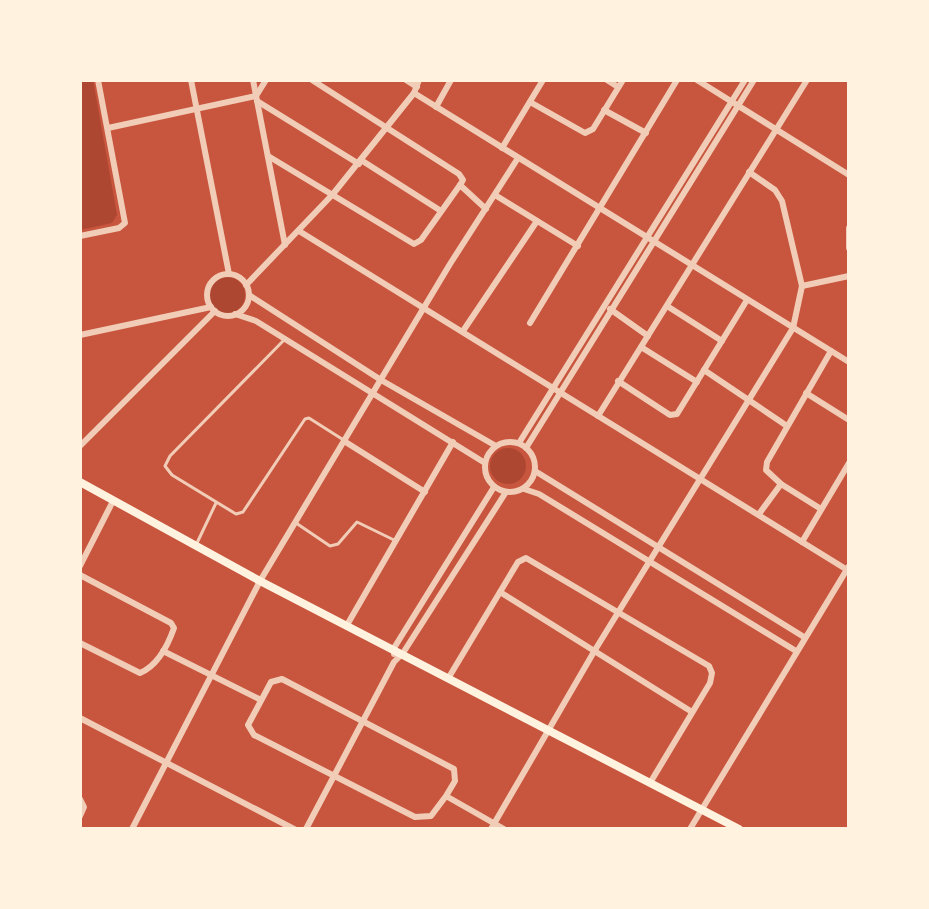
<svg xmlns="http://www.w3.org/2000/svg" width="929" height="909" viewBox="0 0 929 909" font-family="Inter,sans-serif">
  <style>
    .green { fill: #ae4732 }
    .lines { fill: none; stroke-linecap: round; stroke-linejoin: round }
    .service { stroke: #f1ccb7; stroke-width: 3 }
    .minor { stroke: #f1ccb7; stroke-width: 6 }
    .secondary { stroke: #fff3e0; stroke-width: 8 }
  </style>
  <rect width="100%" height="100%" fill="#c8553d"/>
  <g class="green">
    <polygon points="80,80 93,80 117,215 112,223 80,230"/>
    <circle cx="227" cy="295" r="18"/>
    <circle cx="508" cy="466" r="18"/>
  </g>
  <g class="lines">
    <g class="service">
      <polyline points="285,339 170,456 165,466 172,475 236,514 243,512 305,419 309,418 342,439"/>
      <polyline points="296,523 330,546 338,544 357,522 394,540"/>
      <polyline points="197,543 216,503"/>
    </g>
    <g class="minor">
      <polyline points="191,80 229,274"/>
      <polyline points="253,80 285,245"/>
      <polyline points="406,80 417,87"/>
      <polyline points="607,80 618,87"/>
      <polyline points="697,80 849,175"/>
      <polyline points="414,93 849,362"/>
      <polyline points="257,101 359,164"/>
      <polyline points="530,102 585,133 593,129 623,80"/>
      <polyline points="436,107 451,80"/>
      <polyline points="604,110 646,133"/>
      <polyline points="108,128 256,96 266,80"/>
      <polyline points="502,148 543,80"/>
      <polyline points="268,156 414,244 421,240 460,185 463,180 459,174 312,80"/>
      <polyline points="361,160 441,211"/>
      <polyline points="460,185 486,209"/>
      <polyline points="495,195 578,246"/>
      <polyline points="849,228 849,248"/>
      <polyline points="299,231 849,571"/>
      <polyline points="80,236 119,228 125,223 98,80"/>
      <circle cx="228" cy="295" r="21"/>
      <polyline points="246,285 333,194 414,93 419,80"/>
      <polyline points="802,286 849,276"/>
      <polyline points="249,295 381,380 496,446"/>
      <polyline points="667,306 722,341"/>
      <polyline points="610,309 648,336"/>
      <polyline points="235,314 256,321 485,463"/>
      <polyline points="530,323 677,80"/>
      <polyline points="463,331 537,221"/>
      <polyline points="80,335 211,307"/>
      <polyline points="641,347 697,382"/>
      <polyline points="704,370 787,426"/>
      <polyline points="618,381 670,415 677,414 747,300"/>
      <polyline points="806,393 849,420"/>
      <polyline points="598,416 807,80"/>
      <polyline points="344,441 425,492"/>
      <circle cx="510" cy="467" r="25"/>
      <polyline points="519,443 745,80"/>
      <polyline points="80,446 215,311"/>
      <polyline points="526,448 754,80"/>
      <polyline points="535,471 804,637"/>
      <polyline points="781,484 821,509"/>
      <polyline points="524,489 539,494 796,651"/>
      <polyline points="759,514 781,484 766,470 767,462 831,351"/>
      <polyline points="802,542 849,463"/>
      <polyline points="80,566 113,501"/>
      <path d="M80,575L171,623L174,628C168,645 157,666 140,673L80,643"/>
      <polyline points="500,592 518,562 526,558 709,666 712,673 710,683 650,783"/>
      <polyline points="347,625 453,442"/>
      <polyline points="163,651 261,700"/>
      <polyline points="394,654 394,648 494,487"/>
      <polyline points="449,677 500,592 692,712"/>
      <polyline points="80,718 294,829"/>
      <polyline points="446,796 431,816 415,817 254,735 248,725 271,682 282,679 454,769 455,781 446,796 504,829"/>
      <polyline points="80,799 84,807 80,816"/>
      <polyline points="132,829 260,581 450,264 518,158"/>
      <polyline points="306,829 394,662 403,653 506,492"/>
      <polyline points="491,829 595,650 793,328 802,286 782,201 775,190 749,172"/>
      <polyline points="690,829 849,566"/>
    </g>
    <polyline class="secondary" points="80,482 260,581 739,829"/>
  </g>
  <rect width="929" height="909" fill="none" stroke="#fff3e0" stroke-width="164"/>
</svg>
